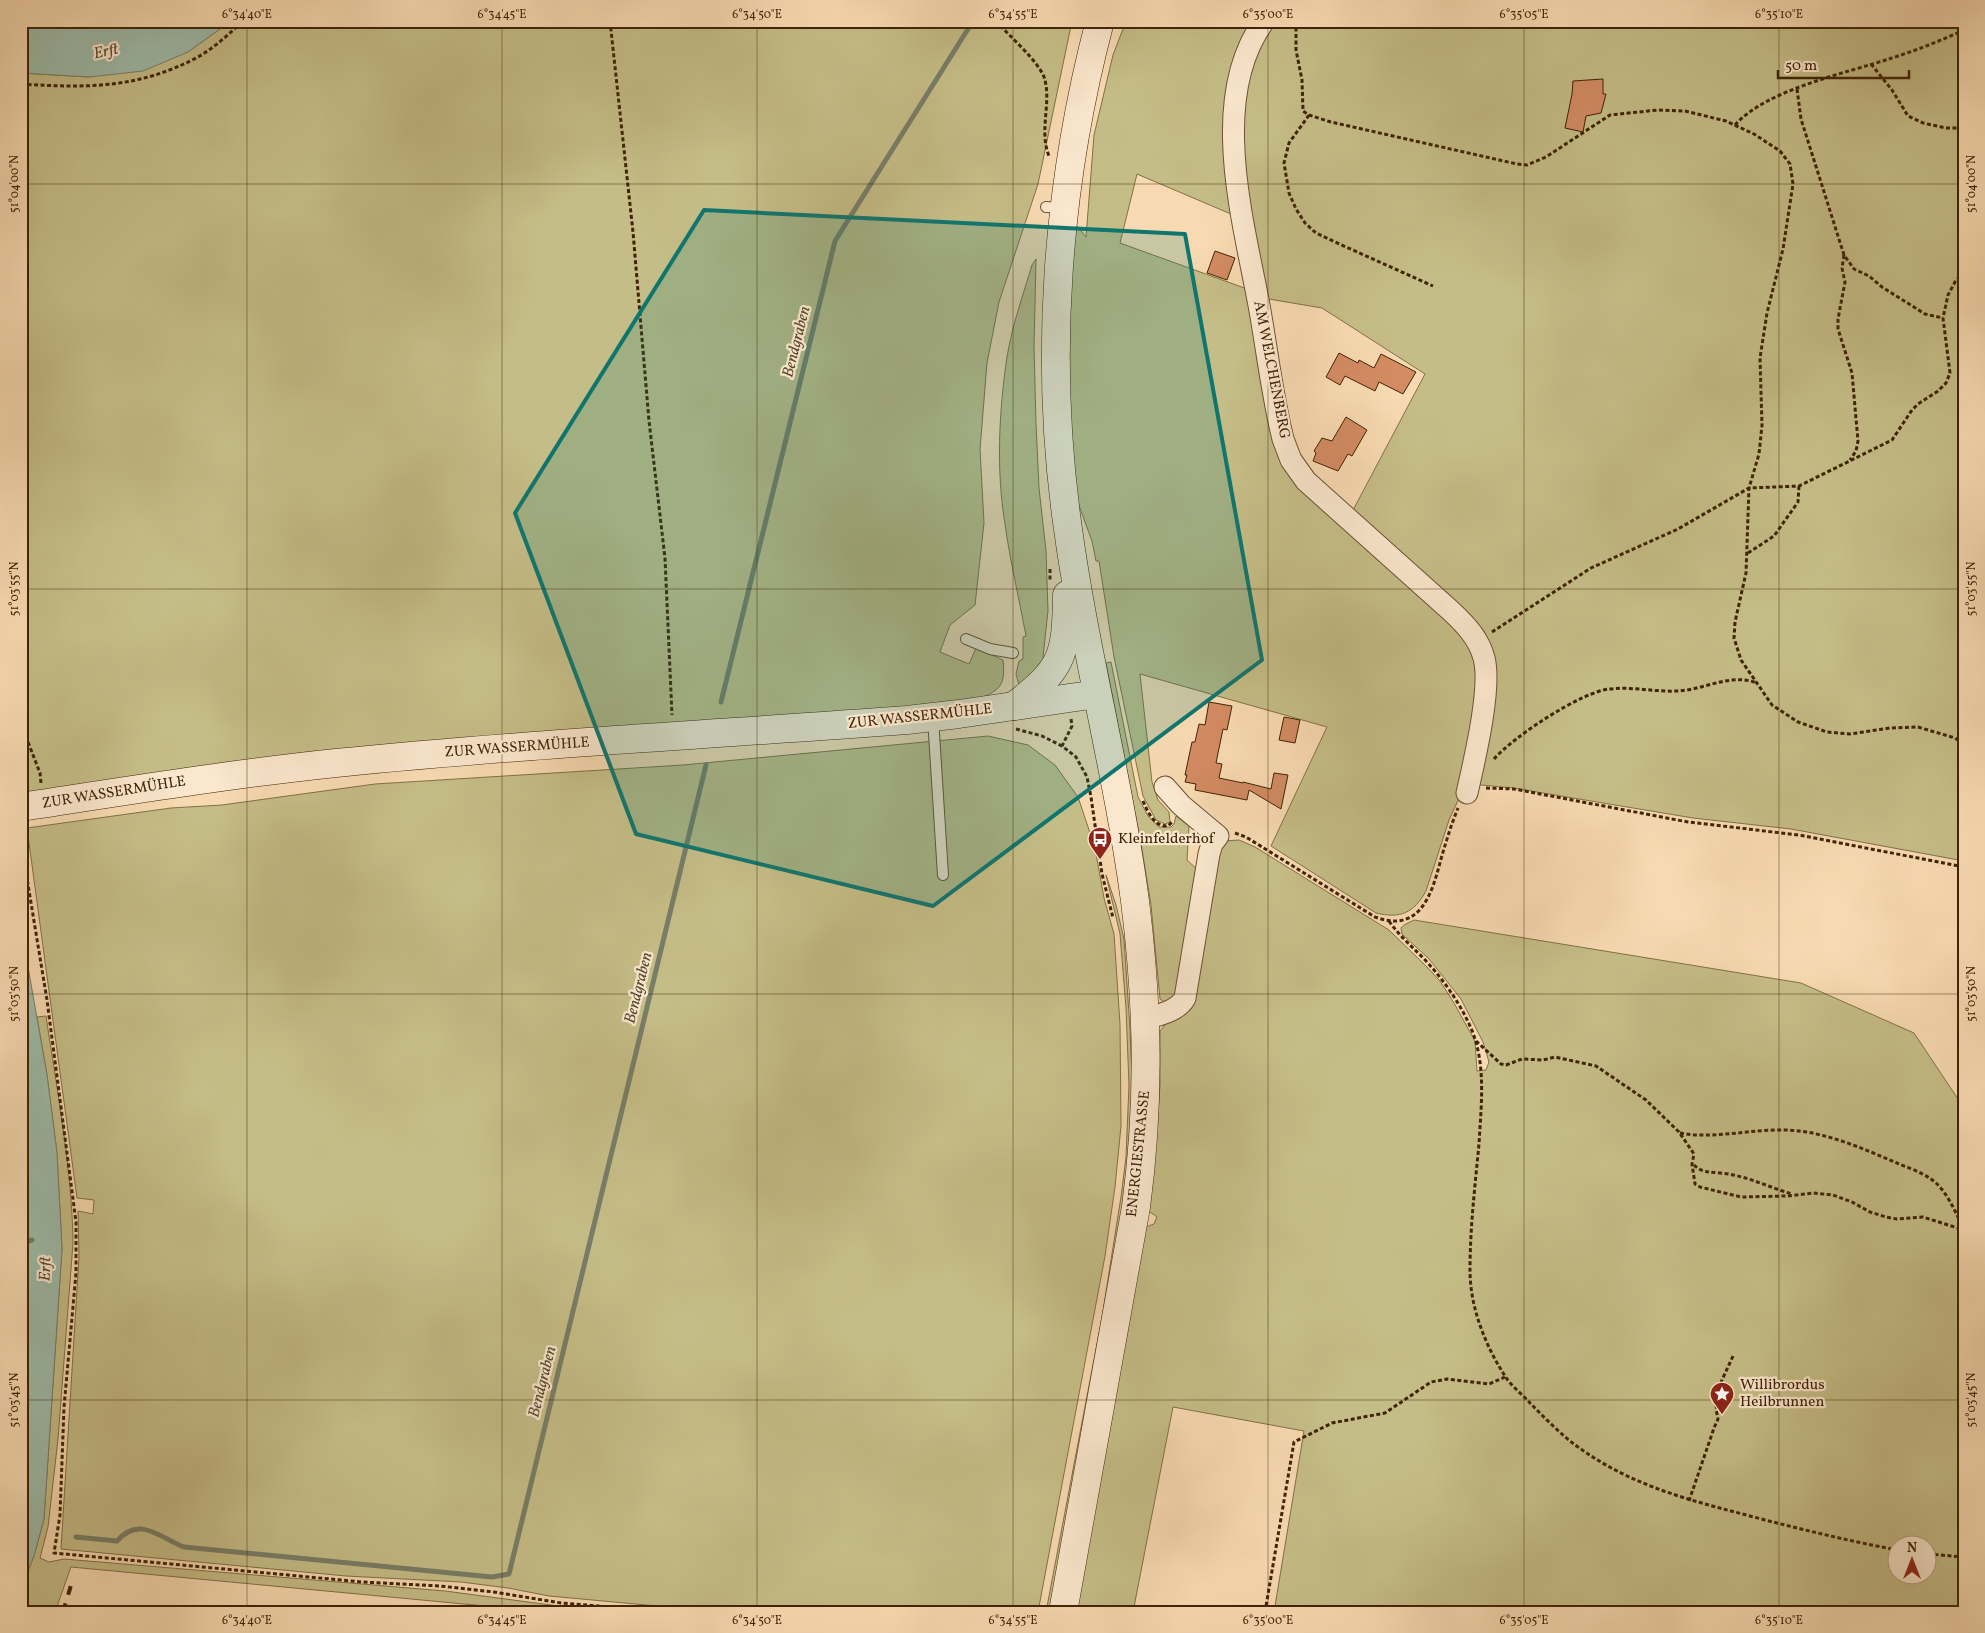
<svg xmlns="http://www.w3.org/2000/svg" width="1985" height="1633" viewBox="0 0 1985 1633" font-family="Vollkorn,serif">
  <style>
    .green { fill: #c5bd87; stroke: #827046; fill-rule: evenodd }
    .water { fill: #9dbbaa; stroke: #787e68 }
    .lines { fill: none; stroke-linecap: round; stroke-linejoin: round }
    .stream { stroke: #787e68; stroke-width: 5 }
    .building { fill: #d38b62; stroke: #402306 }
    .lane-casing { stroke: #6e5131; stroke-width: 12 }
    .street-casing { stroke: #6e5131; stroke-width: 23 }
    .secondary-casing { stroke: #402306; stroke-width: 29 }
    .path { stroke: #402306; stroke-width: 3; stroke-dasharray: 4 2.5; stroke-linecap: butt }
    .lane { stroke: #fae7cd; stroke-width: 10 }
    .street { stroke: #fae7cd; stroke-width: 21 }
    .secondary { stroke: #fae7cd; stroke-width: 28 }
    .rail { stroke: #402306; stroke-width: 4; stroke-dasharray: 9 9; stroke-linecap: butt }
    .marked { fill: #0f766e; fill-opacity: 0.2; stroke: #0f766e; stroke-width: 4; stroke-linejoin: round }
    .ticks { fill: none; stroke: #402306; stroke-width: 1; stroke-opacity: 0.45 }
    .labels { text-anchor: middle; dominant-baseline: central; stroke-width: 4.5; stroke-linejoin: round; paint-order: stroke }
    .street-label { font-size: 15px; fill: #402306; stroke: #fae7cd }
    .poi-label { font-size: 15px; fill: #402306; stroke: #fae7cd; text-anchor: start }
    .water-label { font-size: 16px; font-style: italic; fill: #57492f; stroke: #fae7cd }
    .neatline { fill: none; stroke: #402306; stroke-width: 2 }
    .ticks-label { font-size: 12px; text-anchor: middle; fill: #402306 }
  </style>
  <rect width="100%" height="100%" fill="#f8dab2"/>
  <filter id="stains"><feTurbulence type="fractalNoise" baseFrequency=".004" numOctaves="4"/><feColorMatrix values="0 0 0 0 .2 0 0 0 0 .09 0 0 0 0 .02 0 0 0 .5 -.17"/></filter>
  <radialGradient id="worn" r=".72"><stop offset=".6" stop-color="#630" stop-opacity="0"/><stop offset="1" stop-color="#630" stop-opacity=".3"/></radialGradient>
  <g class="green">
    <polygon points="21,21 131,21 115,26 92,28"/>
    <path d="M231,21H1072L1038,184L999,302L987,363L980,449L984,523L975,605L950,625L940,652L969,664L976,648L1003,660C1006,689 998,690 975,701L83,788L21,793V73L89,77L188,52Z"/>
    <path d="M1126,21H1259L1241,53L1238,217L1137,174L1120,243L1250,290L1279,439L1472,642L1480,678L1461,794L1449,820L1426,891C1414,913 1400,919 1376,913L1271,846L1327,727L1140,674L1152,782L1158,800L1169,812L1170,822L1165,824L1156,820L1143,796L1114,657L1099,561H1096L1092,541L1077,500L1068,396L1073,221L1086,237L1094,135L1113,55Z"/>
    <polygon points="1273,21 1964,21 1964,861 1791,829 1693,818 1513,788 1471,784 1494,658 1484,631 1460,605 1351,514 1425,374 1322,308 1263,298 1240,164 1247,67"/>
    <path d="M1036,259L1034,347L1036,424L1039,488L1046,551L1048,611L1043,657L1048,666L1020,689L1016,674L1019,661L1023,659V637L1026,636C1019,598 1010,561 1005,524C996,470 999,411 1007,357C1012,326 1023,295 1032,265Z"/>
    <polygon points="1111,662 1138,797 1148,816 1159,827 1171,827 1174,824 1176,816 1189,826 1187,860 1200,872 1181,993 1166,1003 1160,999 1151,905 1141,843 1106,663"/>
    <polygon points="988,736 1028,745 1055,765 1078,797 1095,848 1104,898 1114,934 1120,1024 1121,1126 1115,1187 1105,1256 1038,1612 722,1612 549,1596 508,1588 461,1582 346,1576 61,1549 79,1257 78,1211 93,1214 94,1200 77,1198 27,828 171,808 222,805 375,784 683,765"/>
    <path d="M1239,840L1255,847L1389,930L1426,966L1440,981L1454,1003L1475,1041L1477,1071L1486,1070L1489,1062L1483,1042L1461,999L1429,959L1402,934L1401,928L1404,925L1414,920L1801,983L1914,1033L1964,1108V1612H1274L1304,1431L1173,1407L1133,1612H1073L1143,1228L1154,1224L1157,1217L1146,1209L1156,1141L1160,1085V1031L1169,1020L1213,860L1224,841ZM1898,1546H1928V1576H1898Z"/>
    <polygon points="1106,875 1116,905 1124,939 1130,1029 1132,1082 1130,1136 1123,1209 1050,1612 1046,1612 1102,1317 1121,1197 1126,1157 1129,1085 1126,1008 1120,934"/>
    <path d="M46,1016C57,1091 72,1168 73,1243L58,1439L48,1527L40,1558L49,1562L64,1559L445,1591L566,1607L624,1612H549L71,1567L55,1612H21V1588L34,1556L44,1519L62,1249L57,1153L47,1075L37,1017Z"/>
    <polygon points="21,1185 27,1229 26,1277 21,1355"/>
  </g>
  <g class="water">
    <path d="M131,21H231L188,52L143,71L89,77L21,73V22C58,25 95,32 131,21Z"/>
    <polygon points="21,906 24,944 47,1075 57,1153 62,1249 44,1519 34,1556 21,1588 21,1355 26,1277 27,1229 21,1185"/>
  </g>
  <g class="lines">
    <g class="stream">
      <polyline points="721,702 835,241 973,21"/>
      <polyline points="21,1243 32,1240"/>
      <path d="M76,1537L117,1541C140,1515 160,1538 184,1547L492,1577L509,1574L706,765"/>
    </g>
  </g>
  <g class="building">
    <polygon points="1603,79 1603,94 1606,94 1601,113 1586,116 1583,132 1565,128 1572,94 1573,81"/>
    <polygon points="1215,251 1235,258 1227,280 1207,273"/>
    <polygon points="1339,353 1358,363 1359,360 1374,368 1381,354 1416,372 1403,394 1379,382 1375,391 1345,376 1340,385 1326,377"/>
    <polygon points="1346,417 1367,430 1352,456 1348,454 1338,471 1313,461 1316,453 1314,451 1322,438 1332,441"/>
    <polygon points="1209,702 1232,706 1227,730 1223,729 1216,763 1222,764 1219,778 1243,783 1243,782 1271,789 1274,773 1288,775 1281,809 1249,790 1247,800 1195,790 1196,784 1185,782 1187,775 1185,775 1192,742 1195,742 1199,724 1205,725"/>
    <polygon points="1284,717 1300,720 1295,743 1279,740"/>
  </g>
  <g class="lines">
    <defs>
      <g id="lane">
        <polyline points="1046,207 1063,208"/>
        <polyline points="966,639 990,649 1013,653"/>
        <polyline points="933,718 943,875"/>
      </g>
      <g id="street">
        <path d="M1264,21C1208,98 1243,219 1259,305C1267,349 1272,395 1283,439L1291,460L1306,481L1451,611C1466,625 1479,639 1484,658C1492,688 1474,762 1467,793"/>
        <path d="M1146,1019C1159,1015 1178,1011 1185,998L1209,854L1212,844L1218,836L1181,805L1165,787"/>
      </g>
      <g id="secondary">
        <path d="M1014,706C1063,668 1066,657 1067,595"/>
        <path d="M21,807C126,791 231,774 336,763C526,744 717,734 907,720L959,714L1097,694"/>
        <path d="M1063,1612L1136,1207C1150,1102 1148,1005 1135,901C1118,774 1084,649 1067,522C1044,355 1057,184 1100,21"/>
      </g>
    </defs>
    <use href="#lane" class="lane-casing"/>
    <use href="#street" class="street-casing"/>
    <use href="#secondary" class="secondary-casing"/>
    <g class="path">
      <polyline points="610,21 633,232 649,421 665,558 672,715"/>
      <path d="M996,21C1008,35 1041,63 1045,80C1051,105 1039,131 1049,156"/>
      <polyline points="1296,21 1296,50 1302,80 1303,111 1309,115 1331,122 1517,164 1527,165 1546,157 1610,115 1658,110 1685,111 1726,121 1754,134 1780,151 1790,164 1793,184 1783,249 1767,313 1760,358 1762,425 1759,454 1749,488 1678,529 1591,568 1492,632"/>
      <polyline points="1871,64 1892,90 1908,116 1923,123 1946,128 1964,128"/>
      <path d="M21,84C86,88 138,89 198,57C214,48 229,34 243,21"/>
      <polyline points="1797,89 1801,119 1844,255 1854,269 1869,276 1882,287 1925,314 1943,318"/>
      <polyline points="1309,115 1289,143 1284,163 1289,193 1296,209 1305,223 1316,233 1335,242 1433,286"/>
      <path d="M1735,125C1767,89 1847,73 1892,58C1917,50 1940,41 1964,30"/>
      <polyline points="1844,255 1842,268 1845,282 1838,319 1838,329 1852,373 1858,441 1856,451 1850,460"/>
      <polyline points="1964,271 1955,282 1948,295 1943,318 1950,373 1946,383 1938,391 1918,404 1912,410 1892,440 1799,486 1749,488 1746,573 1735,622 1734,638 1741,660 1772,705 1798,722 1827,732 1850,734 1890,728 1918,727 1955,738 1964,744"/>
      <polyline points="1748,553 1774,536 1798,502 1799,486"/>
      <polyline points="1050,569 1050,582"/>
      <polyline points="1071,719 1072,726 1062,746 1076,757 1087,777 1091,797 1102,874 1113,918"/>
      <polyline points="21,724 40,773 41,783"/>
      <polyline points="1016,729 1042,736 1062,746"/>
      <path d="M1494,759C1513,737 1582,691 1610,689C1636,686 1661,694 1687,690C1711,686 1733,674 1757,683"/>
      <polyline points="1486,788 1514,789 1688,822 1799,835 1964,867"/>
      <path d="M1143,801C1148,812 1154,827 1168,826L1173,821"/>
      <path d="M1235,833L1246,837L1375,917C1421,934 1432,893 1441,859C1446,842 1451,825 1458,808"/>
      <polyline points="21,842 47,1000 76,1222 76,1273 64,1407 60,1515 54,1553 362,1582 440,1586 494,1592 561,1603 672,1612"/>
      <path d="M1389,921C1400,937 1414,948 1427,962C1446,983 1462,1006 1473,1033C1486,1068 1481,1107 1479,1144C1475,1186 1470,1228 1470,1270C1470,1307 1485,1345 1505,1376C1511,1386 1522,1394 1530,1403C1545,1418 1561,1435 1578,1447C1636,1489 1698,1502 1765,1520C1809,1531 1853,1542 1898,1550"/>
      <polyline points="1476,1041 1501,1064 1506,1065 1522,1059 1543,1060 1555,1057 1596,1066 1646,1100 1679,1132 1694,1154 1692,1164 1695,1184 1700,1187 1741,1197 1787,1196 1813,1193 1833,1195 1852,1202 1870,1212 1886,1217 1897,1219 1923,1217 1964,1230"/>
      <path d="M1680,1133C1713,1139 1746,1130 1779,1130C1820,1129 1862,1148 1899,1164C1912,1169 1926,1174 1936,1183C1949,1195 1956,1214 1964,1229"/>
      <path d="M1694,1165C1702,1173 1710,1172 1720,1173C1745,1175 1768,1187 1792,1194"/>
      <path d="M1689,1501L1714,1428L1718,1419C1712,1394 1723,1379 1733,1356"/>
      <polyline points="1928,1554 1964,1557"/>
      <polyline points="1265,1612 1294,1442 1332,1423 1385,1413 1431,1382 1447,1379 1489,1384 1505,1377"/>
    </g>
    <use href="#lane" class="lane"/>
    <use href="#street" class="street"/>
    <use href="#secondary" class="secondary"/>
    <polyline class="rail" points="63,1612 72,1582"/>
  </g>
  <path class="marked" d="M704,210L1185,234L1262,660L933,906L636,834L515,513Z"/>
  <path class="ticks" d="M247,21V1612M502,21V1612M757,21V1612M1013,21V1612M1268,21V1612M1524,21V1612M1779,21V1612M21,184H1964M21,589H1964M21,994H1964M21,1400H1964"/>
  <defs>
    <symbol id="bus-pin" viewBox="-11 -11 22 30"><path d="M0 17L-7.5 6A9.5 9.5 0 1 1 7.5 6Z" fill="#8f2418" stroke="#fae7cd"/><path d="M-5-6H5V4H4V6H2V4H-2V6H-4V4H-5ZM-3.5-4V0h7V-4ZM-3.5 1.2v1.5H-2V1.2ZM2 1.2v1.5H3.5V1.2Z" fill="#fff"/></symbol>
    <symbol id="sight-pin" viewBox="-11 -11 22 30"><path d="M0 17L-7.5 6A9.5 9.5 0 1 1 7.5 6Z" fill="#8f2418" stroke="#fae7cd"/><path d="M0-6L1.8-2.2L6-1.7L2.9 1.2L3.7 5.4L0 3.3L-3.7 5.4L-2.9 1.2L-6-1.7L-1.8-2.2Z" fill="#fff"/></symbol>
  </defs>
  <g fill-rule="evenodd">
    <use href="#bus-pin" x="1086" y="825" width="28" height="38"/>
    <use href="#sight-pin" x="1708" y="1380" width="28" height="38"/>
  </g>
  <g class="labels">
    <g class="street-label">
      <text transform="translate(1271 370) rotate(79)">AM WELCHENBERG</text>
      <text transform="translate(920 717) rotate(-6)">ZUR WASSERMÜHLE</text>
      <text transform="translate(517 748) rotate(-4)">ZUR WASSERMÜHLE</text>
      <text transform="translate(114 793) rotate(-9)">ZUR WASSERMÜHLE</text>
      <text transform="translate(1139 1154) rotate(-84)">ENERGIESTRASSE</text>
    </g>
    <g class="poi-label">
      <text x="1118" y="839">Kleinfelderhof</text>
      <text x="1740" y="1385">Willibrordus<tspan x="1740" dy="17">Heilbrunnen</tspan></text>
    </g>
    <g class="water-label">
      <text transform="translate(106 52) rotate(-12)">Erft</text>
      <text transform="translate(797 342) rotate(-76)">Bendgraben</text>
      <text transform="translate(639 988) rotate(-76)">Bendgraben</text>
      <text transform="translate(46 1269) rotate(-88)">Erft</text>
      <text transform="translate(543 1382) rotate(-76)">Bendgraben</text>
    </g>
  </g>
  <rect width="1985" height="1633" fill="none" stroke="#f8dab2" stroke-width="55"/>
  <g transform="translate(1912 1560)"><circle r="24" fill="#fae7cd" stroke="#b0997d"/>
  <path d="M0-4L9 19L0 12L-9 19Z" fill="#8f2418"/>
  <text y="-8" font-size="14" font-weight="bold" text-anchor="middle" fill="#402306">N</text>
  </g>
  <path d="M1778 70v8h131v-8" fill="none" stroke="#402306" stroke-width="2.5"/>
  <text x="1785" y="70" font-size="15" fill="#402306" stroke="#fae7cd" stroke-width="4" paint-order="stroke">50 m</text>
  <rect x="28" y="28" width="1930" height="1578" class="neatline"/>
  <g class="ticks-label">
    <text x="247" y="18">6°34'40"E</text>
    <text x="502" y="18">6°34'45"E</text>
    <text x="757" y="18">6°34'50"E</text>
    <text x="1013" y="18">6°34'55"E</text>
    <text x="1268" y="18">6°35'00"E</text>
    <text x="1524" y="18">6°35'05"E</text>
    <text x="1779" y="18">6°35'10"E</text>
    <text transform="translate(14 184) rotate(-90)" y="4">51°04'00"N</text>
    <text transform="translate(1971 184) rotate(-90)" y="4">51°04'00"N</text>
    <text transform="translate(14 589) rotate(-90)" y="4">51°03'55"N</text>
    <text transform="translate(1971 589) rotate(-90)" y="4">51°03'55"N</text>
    <text transform="translate(14 994) rotate(-90)" y="4">51°03'50"N</text>
    <text transform="translate(1971 994) rotate(-90)" y="4">51°03'50"N</text>
    <text transform="translate(14 1400) rotate(-90)" y="4">51°03'45"N</text>
    <text transform="translate(1971 1400) rotate(-90)" y="4">51°03'45"N</text>
    <text x="247" y="1624">6°34'40"E</text>
    <text x="502" y="1624">6°34'45"E</text>
    <text x="757" y="1624">6°34'50"E</text>
    <text x="1013" y="1624">6°34'55"E</text>
    <text x="1268" y="1624">6°35'00"E</text>
    <text x="1524" y="1624">6°35'05"E</text>
    <text x="1779" y="1624">6°35'10"E</text>
  </g>
  <rect width="100%" height="100%" filter="url(#stains)"/>
  <rect width="100%" height="100%" fill="url(#worn)"/>
</svg>
